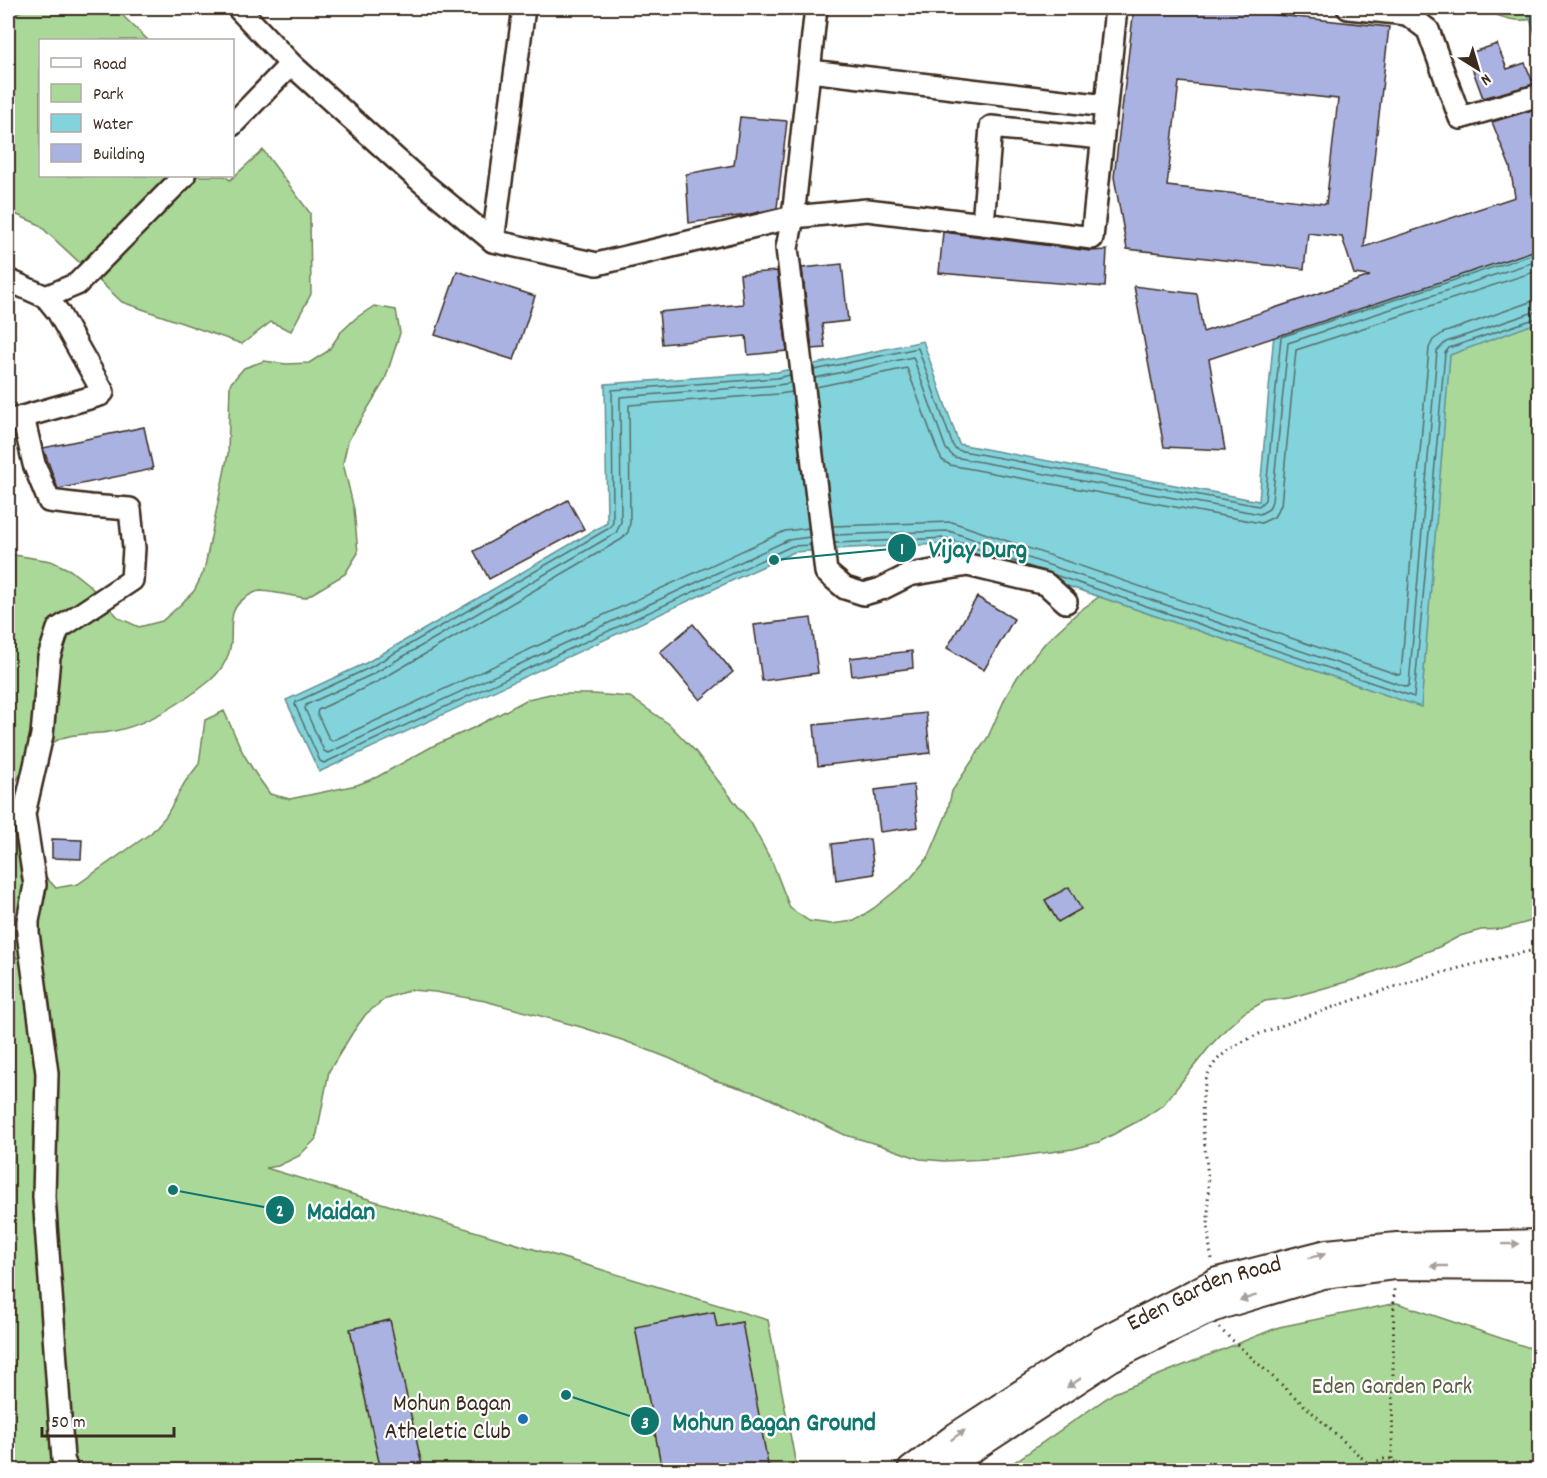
<svg xmlns="http://www.w3.org/2000/svg" width="1547" height="1478" viewBox="0 0 1547 1478" font-family="Dekko,sans-serif">
  <style>
    .green { fill: #a9d898; stroke: #72815b; stroke-width: 1.5 }
    .water { fill: #82d3db; stroke: #668f8f; stroke-width: 1.5 }
    .lines { fill: none; stroke-linecap: round; stroke-linejoin: round }
    .shore { stroke: #576e6a; stroke-width: 1.5 }
    .building { fill: #aab2e2; stroke: #3b2a1e; stroke-width: 1.5; fill-rule: evenodd }
    .minor-casing { stroke: #3b2a1e; stroke-width: 26 }
    .major-casing { stroke: #3b2a1e; stroke-width: 30 }
    .path { stroke: #3b2a1e; stroke-width: 3; stroke-dasharray: 1.5 4.5; stroke-linecap: butt }
    .minor { stroke: #fff; stroke-width: 21 }
    .major { stroke: #fff; stroke-width: 26 }
    .oneway { fill: #a79f9a }
    .poi-dot { fill: #1f6fb2; stroke: #fff; stroke-width: 2 }
    .labels { text-anchor: middle; dominant-baseline: central; stroke-width: 4.5; stroke-linejoin: round; paint-order: stroke }
    .street-label { font-size: 24px; fill: #3b2a1e; stroke: #fff }
    .park-label { font-size: 24px; fill: #5c5e43; stroke: #fff }
    .poi-label { font-size: 24px; fill: #3b2a1e; stroke: #fff; text-anchor: end }
    .leader { fill: none; stroke: #0f766e; stroke-width: 2 }
    .callout-dot { fill: #0f766e; stroke: #fff; stroke-width: 2 }
    .mark-label { font-size: 18px; text-anchor: middle; font-weight: bold; fill: #fff }
    .callout-label { font-size: 26px; text-anchor: middle; font-weight: bold; fill: #0f766e; stroke: #fff; stroke-width: 4.5; stroke-linejoin: round; paint-order: stroke }
  </style>
  <rect width="100%" height="100%" fill="#fff"/>
  <filter id="ink" filterUnits="userSpaceOnUse"><feTurbulence type="fractalNoise" baseFrequency=".0167" numOctaves="2"/><feDisplacementMap in="SourceGraphic" scale="12" xChannelSelector="R" yChannelSelector="G"/><feConvolveMatrix kernelMatrix="1 2 1 2 8 2 1 2 1" color-interpolation-filters="sRGB"/></filter>
  <g filter="url(#ink)">
    <g class="green">
      <polygon points="30,8 109,8 121,14 148,40 40,40 40,176 225,176 230,180 263,150 310,213 311,294 291,331 271,322 242,344 122,302 38,224 8,211 8,49 10,43 8,41 8,16"/>
      <path d="M1484,8H1539V17C1521,24 1500,19 1484,8Z"/>
      <path d="M1539,288V919L1503,929L1481,930L1460,936L1439,947L1353,980L1289,998L1265,1001L1245,1012L1228,1027L1211,1045L1163,1105L1142,1119L1099,1142L1073,1149L1006,1158L944,1161L920,1159L877,1144L845,1135L760,1094L714,1080L671,1059L625,1041L581,1027L485,1001L435,992L411,990L386,998L366,1014L353,1032L329,1071L316,1139L299,1156L278,1166L266,1168L768,1320L797,1470H8V958H18L8,950V554L51,561L70,570L89,585L119,618L139,627L162,621L178,607L194,591L204,571L228,454L230,384L244,368L264,361L286,364L309,363L328,351L341,332L356,318L374,306L396,310L400,333L385,380L348,441L343,463L354,509L358,553L345,574L305,598C291,596 275,592 261,591C256,591 252,594 248,596C220,612 239,635 226,660C221,671 212,680 202,687C175,707 143,727 109,732C91,735 72,732 56,741C41,749 29,761 20,775C17,780 13,785 11,791C0,829 33,864 56,888L78,884L151,833L166,816L185,782L199,764L205,720L224,711L243,753L255,773L270,794L290,799L357,785L377,777L433,746L473,728L528,699L550,694H593L630,697L669,724L695,751L751,823L773,864L790,908L809,921L831,924L854,921L874,908L910,879L929,856L947,813L952,791L988,737L1006,696L1018,676L1045,643L1077,613L1131,573L1243,551L1296,443Z"/>
      <polygon points="1397,1303 1539,1351 1539,1470 1003,1470 1114,1393 1279,1327"/>
    </g>
    <g class="water">
      <polygon points="1526,8 1539,8 1539,44"/>
      <polygon points="1539,246 1539,322 1450,355 1421,707 945,544 851,548 794,552 319,772 286,700 366,663 607,523 605,384 777,372 923,341 959,444 1259,501 1274,333"/>
    </g>
    <g class="lines">
      <g class="shore">
        <polyline points="814,370 918,348 953,446 957,450 1259,506 1265,500 1281,337 1540,252"/>
        <polyline points="790,375 777,378 612,390 613,522 611,527 369,668 296,702 295,705 320,761 324,763 792,546 811,545"/>
        <polyline points="815,378 913,357 946,449 954,457 1260,514 1269,509 1272,501 1288,343 1540,260"/>
        <polyline points="791,383 778,385 620,397 621,522 616,533 373,674 306,705 305,709 324,751 328,753 788,540 810,537"/>
        <polyline points="816,387 907,368 938,452 942,460 950,465 1261,523 1274,517 1281,505 1296,350 1540,270"/>
        <polyline points="792,392 779,394 629,405 630,523 628,532 622,539 377,682 318,710 317,713 329,739 332,741 785,531 809,528"/>
        <polyline points="833,526 952,522 1399,675 1401,673 1429,348 1433,340 1443,333 1530,302 1540,301"/>
        <polyline points="834,535 949,531 1407,687 1409,685 1437,351 1446,342 1540,310"/>
        <polyline points="835,543 946,538 1043,571"/>
        <polyline points="1052,574 1414,697 1445,353 1449,348 1540,317"/>
      </g>
    </g>
    <g class="building">
      <path d="M1134,8H1211L1389,27L1364,247L1515,197L1510,167L1492,122L1539,108V249L1209,359L1225,450L1164,447L1134,286L1197,294L1203,332L1370,276L1354,274L1342,237L1308,233L1304,269L1127,249L1114,177ZM1179,82L1338,99L1326,204L1167,186Z"/>
      <polygon points="1497,44 1507,69 1525,63 1532,80 1539,77 1539,83 1483,98 1467,54"/>
      <polygon points="740,117 787,121 777,208 746,215 689,223 686,174 734,165"/>
      <polygon points="943,232 1090,251 1107,250 1105,287 939,273"/>
      <polygon points="842,264 848,321 822,324 825,348 812,349 802,268"/>
      <polygon points="457,271 535,296 514,360 435,335"/>
      <polygon points="777,271 787,351 748,355 746,336 662,344 659,312 743,304 740,274"/>
      <polygon points="144,427 153,469 58,489 43,448"/>
      <polygon points="568,500 584,529 489,579 474,551"/>
      <polygon points="977,597 1014,619 984,670 947,648"/>
      <polygon points="811,618 818,673 762,681 754,625"/>
      <polygon points="693,624 733,672 700,700 660,652"/>
      <polygon points="912,651 913,668 852,676 850,658"/>
      <polygon points="926,713 930,753 818,766 814,725"/>
      <polygon points="913,785 918,827 880,832 875,790"/>
      <polygon points="52,839 82,840 81,859 52,858"/>
      <polygon points="870,839 874,874 836,880 832,844"/>
      <polygon points="1069,887 1081,909 1058,922 1045,900"/>
      <polygon points="714,1312 717,1327 742,1322 769,1470 662,1470 635,1327"/>
      <polygon points="390,1320 423,1470 381,1470 377,1453 350,1329"/>
    </g>
    <g class="lines">
      <defs>
        <g id="minor">
          <polyline points="238,8 291,64 417,178 493,241 597,264 793,217 867,210 983,224"/>
          <polyline points="816,8 793,217 787,248 826,572 845,588 864,594 881,589 909,575 968,565 1046,584 1066,602"/>
          <polyline points="1348,8 1407,14 1428,30 1460,118 1540,95"/>
          <polyline points="810,71 1106,106 1116,8"/>
          <polyline points="232,125 291,64"/>
          <polyline points="1101,138 991,127 983,224 1092,238 1106,106"/>
          <polyline points="493,241 524,8"/>
          <polyline points="8,280 46,297 77,284 184,176"/>
          <polyline points="23,417 34,464 49,501 90,506 130,509 134,548 132,580 58,629 49,657 42,735 24,814 35,885 28,921 28,933 47,1073 44,1197 63,1459 67,1470"/>
          <polyline points="8,421 100,395 103,392 58,312 46,297"/>
        </g>
        <g id="major">
          <path id="s1" d="M911,1470L956,1436L1103,1340L1217,1281L1327,1253L1397,1246L1540,1243"/>
          <polyline points="944,1470 969,1451 1111,1358 1202,1313 1223,1305 1323,1275 1394,1266 1540,1267"/>
        </g>
      </defs>
      <use href="#minor" class="minor-casing"/>
      <use href="#major" class="major-casing"/>
      <g class="path">
        <path d="M1212,1259C1206,1234 1209,1207 1208,1182C1207,1149 1195,1103 1209,1072C1219,1052 1240,1043 1259,1034C1352,999 1442,969 1540,949"/>
        <polyline points="1219,1328 1371,1466"/>
        <polyline points="1392,1459 1394,1287"/>
        <path d="M1370,1470C1374,1460 1382,1458 1392,1459L1401,1470"/>
      </g>
      <use href="#minor" class="minor"/>
      <use href="#major" class="major"/>
    </g>
    <defs><path id="oneway-solid" d="M-6-.8H1V-3.2L6.5 0L1 3.2V.8H-6Z" transform="scale(1.5)"/></defs>
    <g class="oneway">
      <use href="#oneway-solid" transform="translate(1511 1244) rotate(-1)"/>
      <use href="#oneway-solid" transform="translate(1317 1256) rotate(-14)"/>
      <use href="#oneway-solid" transform="translate(1439 1266) rotate(-180)"/>
      <use href="#oneway-solid" transform="translate(1248 1298) rotate(163)"/>
      <use href="#oneway-solid" transform="translate(1074 1383) rotate(147)"/>
      <use href="#oneway-solid" transform="translate(958 1435) rotate(-35)"/>
    </g>
  </g>
  <circle class="poi-dot" cx="523" cy="1419" r="6"/>
  <g class="labels">
    <g class="street-label">
      <text stroke="none"><textPath href="#s1" startOffset="344">Eden Garden Road</textPath></text>
    </g>
    <g class="park-label">
      <text x="1392" y="1388">Eden Garden Park</text>
    </g>
    <g class="poi-label">
      <text x="511" y="1405">Mohun Bagan<tspan x="511" dy="28">Atheletic Club</tspan></text>
    </g>
  </g>
  <path class="leader" d="M774 560L902 548M173 1190L280 1210M566 1395L645 1421"/>
  <g class="callout-dot">
    <circle cx="774" cy="560" r="6"/>
    <circle cx="173" cy="1190" r="6"/>
    <circle cx="566" cy="1395" r="6"/>
    <circle cx="902" cy="548" r="15"/>
    <circle cx="280" cy="1210" r="15"/>
    <circle cx="645" cy="1421" r="15"/>
  </g>
  <g class="mark-label">
    <text x="902" y="554">1</text>
    <text x="280" y="1216">2</text>
    <text x="645" y="1428">3</text>
  </g>
  <g class="callout-label">
    <text x="978" y="557">Vijay Durg</text>
    <text x="341" y="1219">Maidan</text>
    <text x="774" y="1430">Mohun Bagan Ground</text>
  </g>
  <rect width="1547" height="1478" fill="none" stroke="#fff" stroke-width="30"/>
  <rect x="15" y="15" width="1517" height="1448" fill="none" stroke="#3b2a1e" stroke-width="2" filter="url(#ink)"/>
  <rect x="39" y="39" width="195" height="138" fill="#ffffff" stroke="#b1aaa5" stroke-width="1.5"/>
  <rect x="51" y="58" width="30" height="9" fill="#ffffff" stroke="#b1aaa5" stroke-width="1.5"/>
  <text x="93" y="69" font-size="18" fill="#3b2a1e">Road</text>
  <rect x="51" y="84" width="30" height="18" fill="#a9d898" stroke="#b1aaa5" stroke-width="1.5"/>
  <text x="93" y="99" font-size="18" fill="#3b2a1e">Park</text>
  <rect x="51" y="114" width="30" height="18" fill="#82d3db" stroke="#b1aaa5" stroke-width="1.5"/>
  <text x="93" y="129" font-size="18" fill="#3b2a1e">Water</text>
  <rect x="51" y="144" width="30" height="18" fill="#aab2e2" stroke="#b1aaa5" stroke-width="1.5"/>
  <text x="93" y="159" font-size="18" fill="#3b2a1e">Building</text>
  <g transform="translate(1478 69) rotate(143)" stroke="#ffffff" stroke-width="4.5" paint-order="stroke">
  <path d="M0-4.5L10 22L0 15L-10 22Z" fill="#3b2a1e"/>
  <text y="-9" font-size="16" font-weight="bold" text-anchor="middle" fill="#3b2a1e">N</text>
  </g>
  <path d="M42 1427v9h132v-9" fill="none" stroke="#3b2a1e" stroke-width="3"/>
  <text x="51" y="1427" font-size="18" fill="#3b2a1e" stroke="#ffffff" stroke-width="4.5" paint-order="stroke">50 m</text>
</svg>
